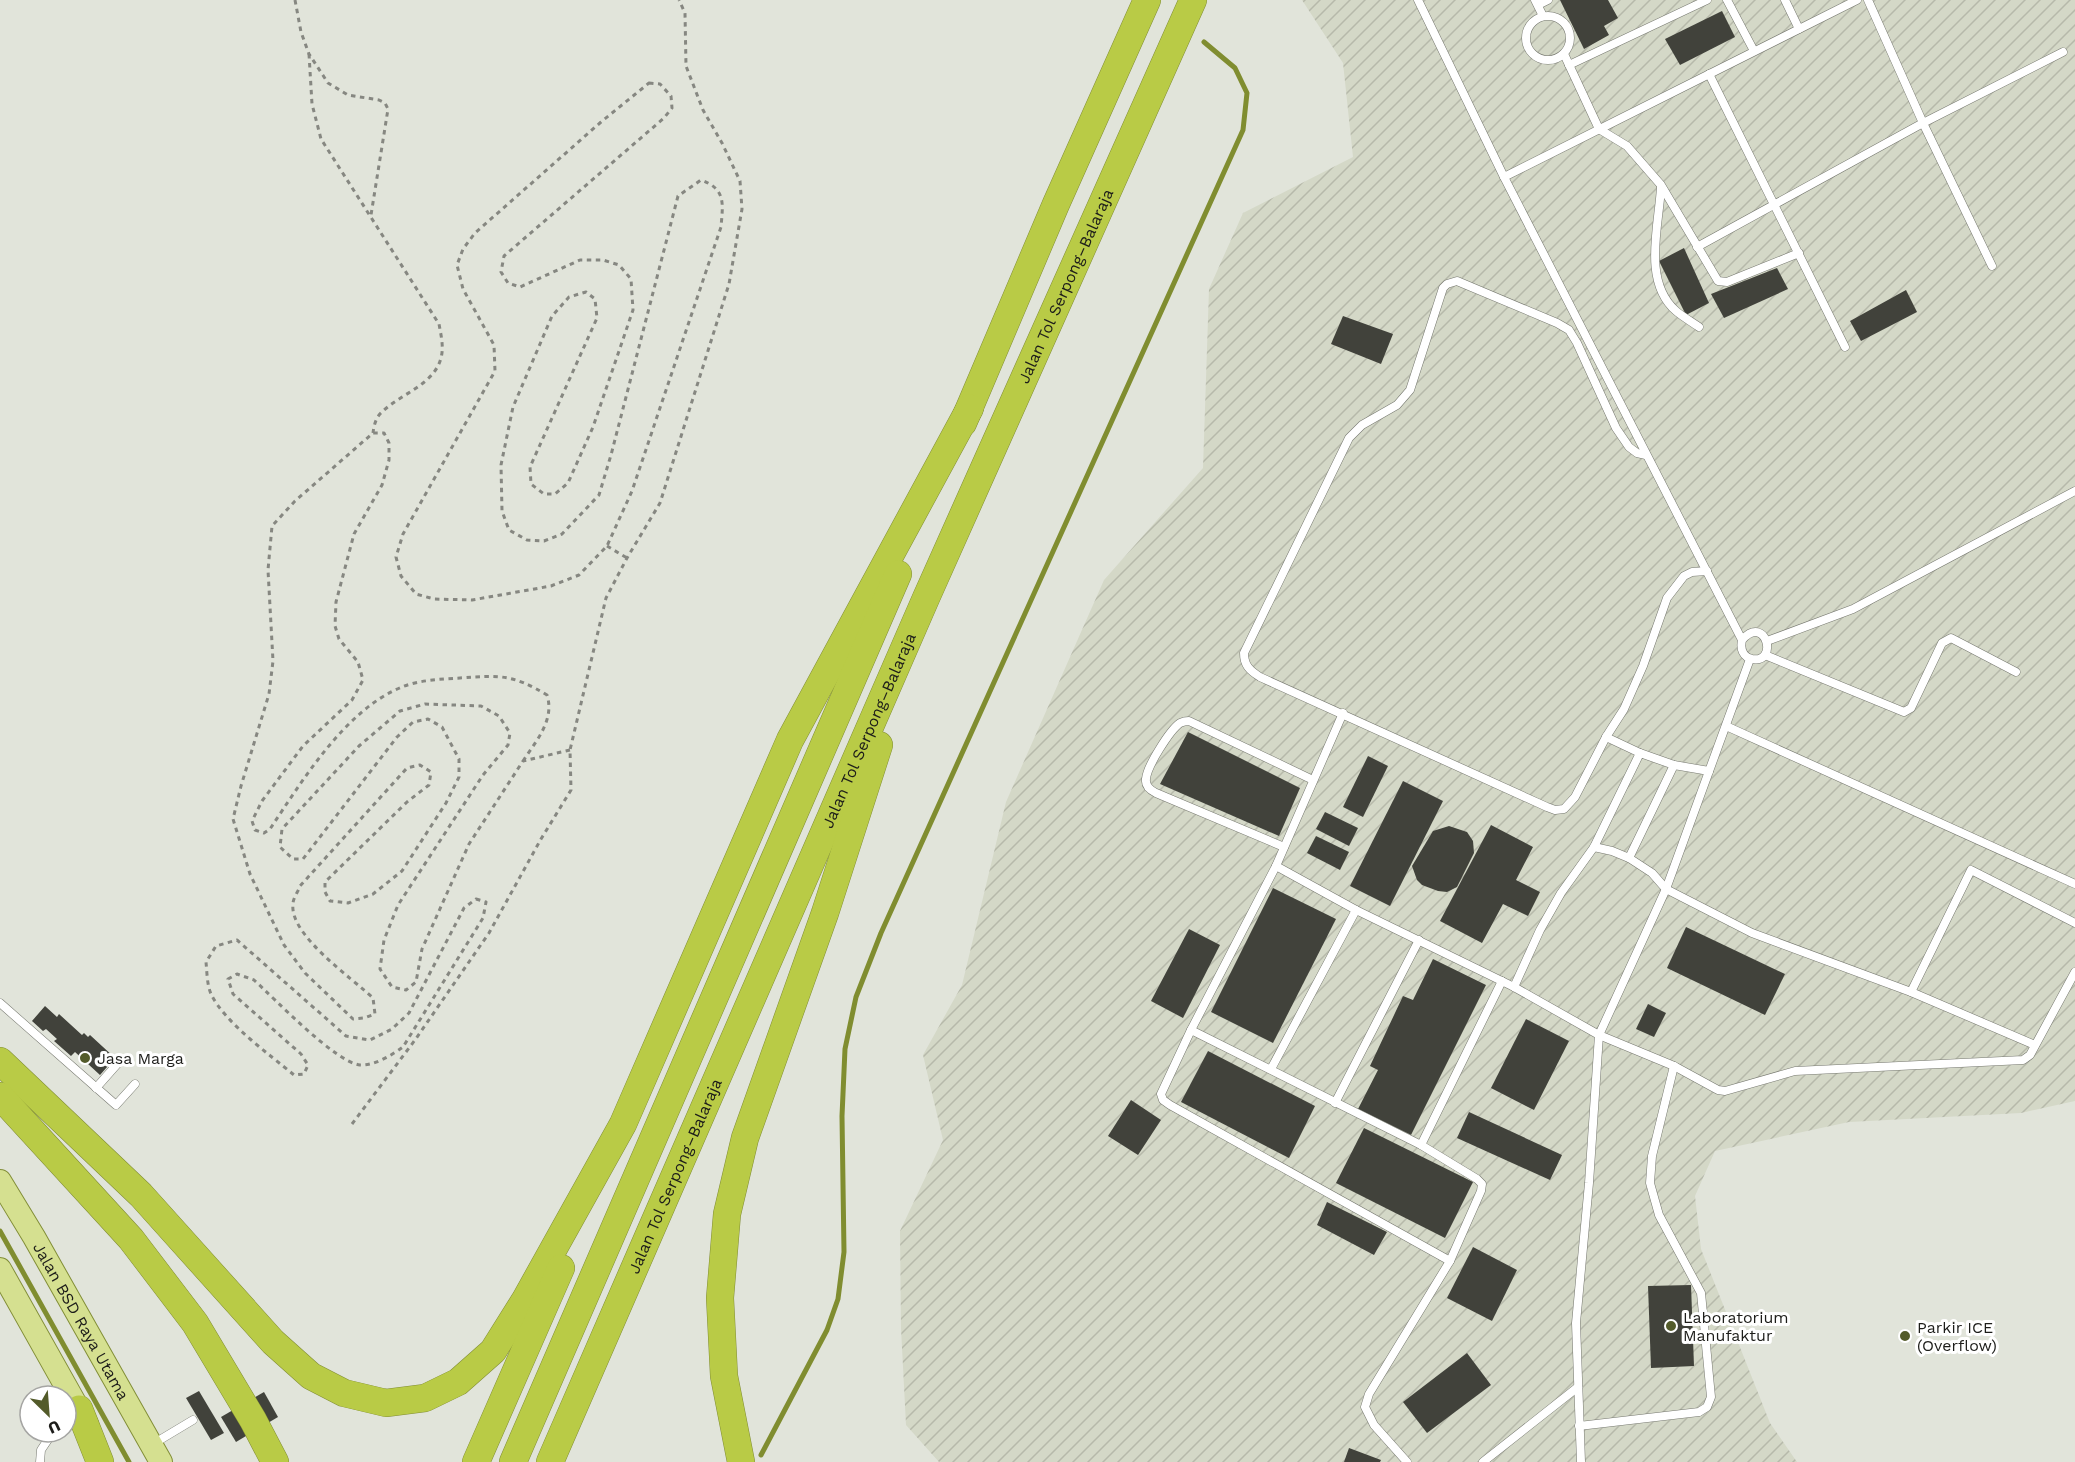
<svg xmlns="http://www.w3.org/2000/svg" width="2075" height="1462" viewBox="0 0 2075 1462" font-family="'Work Sans',sans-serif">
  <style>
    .industrial { fill: url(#industrial-furrows) }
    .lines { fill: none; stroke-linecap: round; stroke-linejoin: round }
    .stream { stroke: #808d30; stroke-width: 5 }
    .building { fill: #41423b }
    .lane-casing { stroke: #76786f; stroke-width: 9 }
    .primary-casing { stroke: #828e37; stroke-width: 24 }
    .highway-casing { stroke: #828e37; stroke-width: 28 }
    .path { stroke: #868781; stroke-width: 3; stroke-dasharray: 4.5 4.5; stroke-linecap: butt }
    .lane { stroke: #fff; stroke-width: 8 }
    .primary { stroke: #d5e090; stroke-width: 22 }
    .highway { stroke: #b9cb46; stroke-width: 27 }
    .poi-dot { fill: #535b2a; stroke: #fff; stroke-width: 2 }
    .labels { text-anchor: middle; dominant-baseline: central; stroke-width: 6; stroke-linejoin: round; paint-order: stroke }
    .street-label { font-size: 16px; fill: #1d1d1a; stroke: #fff }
    .poi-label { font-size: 16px; fill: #1d1d1a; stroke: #fff; text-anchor: start }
  </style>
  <defs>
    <pattern id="industrial-furrows" width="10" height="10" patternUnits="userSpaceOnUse" patternTransform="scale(1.5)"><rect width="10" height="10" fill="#d4d8c7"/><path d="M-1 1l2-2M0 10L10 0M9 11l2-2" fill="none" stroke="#b6b9aa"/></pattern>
  </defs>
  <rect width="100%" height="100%" fill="#e1e4da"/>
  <polygon class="industrial" points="1302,0 2075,0 2075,1101 2021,1113 1849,1122 1715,1151 1695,1196 1701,1249 1770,1423 1797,1462 939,1462 906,1425 901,1328 900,1231 943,1140 923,1055 962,985 1006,802 1104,580 1203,468 1209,289 1243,213 1353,157 1343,63"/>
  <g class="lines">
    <g class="stream">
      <polyline points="0,1231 129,1462"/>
      <polyline points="761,1455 827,1330 838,1299 844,1252 842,1116 845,1049 856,997 881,933 1243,130 1247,93 1235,68 1204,42"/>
    </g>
  </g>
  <g class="building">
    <polygon points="1560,0 1608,0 1618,18 1604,26 1609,35 1584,49"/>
    <polygon points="1722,11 1735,37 1680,65 1665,39"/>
    <polygon points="1684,248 1709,303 1686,315 1659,261"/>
    <polygon points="1777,268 1788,289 1724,318 1711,294"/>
    <polygon points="1906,290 1917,312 1861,341 1850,321"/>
    <polygon points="1343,316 1393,334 1381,364 1331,344"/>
    <polygon points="1188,732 1300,788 1279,836 1160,784"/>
    <polygon points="1368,756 1388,766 1363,817 1343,807"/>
    <polygon points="1403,781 1443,801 1390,906 1350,886"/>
    <polygon points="1325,812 1358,828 1349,846 1316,829"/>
    <polygon points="1491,825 1533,847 1516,880 1540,892 1528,916 1503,904 1482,943 1440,921"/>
    <polygon points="1449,826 1467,832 1473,841 1474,853 1457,887 1447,892 1438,891 1422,885 1417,880 1412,866 1433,831"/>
    <polygon points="1316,836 1349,852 1340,870 1307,853"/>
    <polygon points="1273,888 1336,919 1273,1043 1211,1012"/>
    <polygon points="1686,927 1785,974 1765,1015 1667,968"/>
    <polygon points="1189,929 1220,945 1183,1018 1151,1001"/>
    <polygon points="1433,959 1486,985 1411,1135 1358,1109 1378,1070 1370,1066 1403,996 1413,1000"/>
    <polygon points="1648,1004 1666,1013 1654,1037 1636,1029"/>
    <polygon points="45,1006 57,1017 59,1014 82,1035 84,1033 88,1037 90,1035 115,1058 100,1075 75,1052 71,1056 54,1041 57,1039 46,1029 43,1031 32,1021"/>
    <polygon points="1526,1019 1569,1041 1534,1110 1491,1088"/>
    <polygon points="1208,1051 1315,1106 1289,1158 1181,1102"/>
    <polygon points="1131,1100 1161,1120 1138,1155 1108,1136"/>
    <polygon points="1469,1112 1562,1155 1550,1180 1457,1138"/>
    <polygon points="1364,1128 1473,1182 1445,1238 1336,1183"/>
    <polygon points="1327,1202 1387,1232 1374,1255 1317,1225"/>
    <polygon points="1473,1247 1517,1270 1492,1321 1447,1298"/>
    <polygon points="1691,1285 1694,1366 1651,1368 1648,1286"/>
    <polygon points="1467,1353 1491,1385 1427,1433 1403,1402"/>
    <polygon points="199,1391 224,1433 211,1440 186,1398"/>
    <polygon points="264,1392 278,1417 236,1442 221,1417"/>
    <polygon points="1349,1448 1381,1460 1380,1462 1344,1462"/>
  </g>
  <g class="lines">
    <defs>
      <g id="lane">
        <path d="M1418,0L1504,177L1742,640C1740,649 1743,657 1752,659C1779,664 1766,613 1742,640"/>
        <polyline points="1535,0 1543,16"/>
        <polyline points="1727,0 1754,51"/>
        <polyline points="1785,0 1799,29"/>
        <polyline points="1868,0 1923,123 1992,266"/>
        <polyline points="1538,5 1548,0"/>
        <circle cx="1548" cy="38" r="22"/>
        <polyline points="1564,54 1599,129 1627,146 1661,185 1718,281 1727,282 1799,253"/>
        <polyline points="1569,65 1707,0"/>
        <polyline points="1709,74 1845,347"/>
        <polyline points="1504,177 1857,0"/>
        <path d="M1661,187C1659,226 1642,281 1676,311C1683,317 1692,322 1699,327"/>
        <polyline points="1697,247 1923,123 2063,52"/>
        <path d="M1646,455L1637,453L1629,447L1616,428L1577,343L1569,330L1557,323L1457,281L1447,284L1443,288L1410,390L1397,405L1362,425L1349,438L1244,653C1244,665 1249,670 1260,677L1547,807L1555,810L1564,809L1575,797L1606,737L1624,709L1643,666L1667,598L1684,576L1692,572L1707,571"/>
        <polyline points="1767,641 1853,609 2075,491"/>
        <polyline points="1765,655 1904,712 1911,708 1942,643 1951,638 2016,672"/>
        <polyline points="1726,726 2075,884"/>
        <polyline points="1606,737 1640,753"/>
        <path d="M1284,847L1156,793C1150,790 1145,786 1146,779C1147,766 1170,730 1180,723C1184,721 1185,721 1189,721L1313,780"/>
        <polyline points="1594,847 1612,851 1629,858 1652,873 1666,889 1752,933 1911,992 2035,1045"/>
        <polyline points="1629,858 1674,765"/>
        <polyline points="1276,866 1343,713"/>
        <polyline points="1514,987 1540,930 1561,893 1594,847 1640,753 1674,765 1709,771"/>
        <polyline points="1911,992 1971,870 2075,923"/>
        <polyline points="0,1003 116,1105 135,1084"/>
        <polyline points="1191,1030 1421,1145"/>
        <polyline points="1271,1069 1356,910"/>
        <polyline points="96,1088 119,1062"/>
        <polyline points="1335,1103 1419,940"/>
        <polyline points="1450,1261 1481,1191 1482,1184 1477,1179 1421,1145 1502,981"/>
        <polyline points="1579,1426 1699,1412 1707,1407 1711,1397 1701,1293 1659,1215 1650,1183 1652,1156 1674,1066"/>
        <polyline points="153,1444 193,1420"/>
        <polyline points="40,1462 41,1450 53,1432"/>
        <polyline points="1407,1462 1374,1425 1365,1407 1369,1394 1450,1261 1170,1105 1163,1100 1161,1094 1191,1030 1276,866 1356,910 1514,987 1599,1035 1674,1066 1718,1090 1725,1091 1795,1071 2023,1060 2030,1055 2075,972"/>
        <polyline points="1483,1462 1578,1387"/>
        <polyline points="1581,1462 1576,1323 1589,1183 1599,1035 1666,889 1750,659"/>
      </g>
      <g id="primary">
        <path id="s1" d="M0,1181L34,1237L161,1462"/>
        <polyline points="0,1269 87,1424"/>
      </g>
      <g id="highway">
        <polyline points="963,423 1056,204 1147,0"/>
        <polyline points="0,1061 141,1195 273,1342 311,1376 344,1393 386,1403 425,1398 458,1382 493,1351 525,1300 623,1124 790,740 970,408"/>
        <polyline points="0,1096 131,1239 195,1323 253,1420 275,1462"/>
        <polyline points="79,1409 100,1462"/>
        <polyline points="476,1462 561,1268"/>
        <polyline points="513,1462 898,574"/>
        <path id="s2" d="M550,1462L926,598L1193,0"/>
        <polyline points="741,1462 724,1376 720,1298 727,1214 745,1138 825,913 879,745"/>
      </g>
    </defs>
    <use href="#lane" class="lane-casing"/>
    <use href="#primary" class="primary-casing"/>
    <use href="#highway" class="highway-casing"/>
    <g class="path">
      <polyline points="295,0 301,32 309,54 328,83 348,95 379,100 385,103 388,109 371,215"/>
      <path d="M309,54L312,104L321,139L439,324C441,335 444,347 441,358C434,385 400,394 382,412C376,417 374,425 373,433"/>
      <path d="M649,83L660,84L671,96L672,108L664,118L504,256L501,272L508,283L520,287L580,260H603L619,265L631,279L633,310L593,427L568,483L555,494H544L531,484L530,467L597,318L595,299L586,292L569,297L552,316L513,407L501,465L502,511L509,530L527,540L544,541L562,534L599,495L611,455L678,196L701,180C726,189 723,203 721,227L632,491L607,546L579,575L551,586L472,600L434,599L416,594L401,576L396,557L403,534L495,371L494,345L463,289L457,265L463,249L475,233L601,122Z"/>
      <polyline points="607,546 627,558"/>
      <path d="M523,761C536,741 555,720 547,695C512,674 499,675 460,678C442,679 419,680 402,687C346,709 302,781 270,829L264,833L255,830L252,821L262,801L303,746L352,700L363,680L358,662L339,639L335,626L336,602L354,534L382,485L389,460V443L384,433H373L295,501L272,526L268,570L273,661L269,694L241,786L233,819L250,874L284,945L305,973L353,1019L364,1018L375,1014L373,998C352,978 289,935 293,904C293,898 298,892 300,886L407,768L420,765L431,772L429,785L407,802L325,882V892L330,901L348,903L373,894L402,871L446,803L459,777V759L442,727L428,719L413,722L397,737L303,859H293L280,847L282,829L359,746L400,711L425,704L481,706L499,716L510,733L508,745L483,775L398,905L384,940L380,969L392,987L406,990L416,982L422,949L469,844L523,761L570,750"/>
      <path d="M476,899L486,902L483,918L403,1047C392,1055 374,1066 360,1065C335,1062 275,999 254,980L237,974L228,979L233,994L301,1054L308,1065L304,1074L294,1075C269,1054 225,1023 211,994C207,985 207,972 206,962L216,946L237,940L346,1036L370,1040L392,1029L409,1013L464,908Z"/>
      <polyline points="352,1124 415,1040 489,933 541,839 571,790 570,750 606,598 627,558 660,503 729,284 742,209 740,181 722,143 703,110 686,66 685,13 679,0"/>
    </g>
    <use href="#lane" class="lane"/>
    <use href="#primary" class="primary"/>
    <use href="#highway" class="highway"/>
  </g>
  <g class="poi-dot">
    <circle cx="85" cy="1058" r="6"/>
    <circle cx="1671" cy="1326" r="6"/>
    <circle cx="1905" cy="1336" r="6"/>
  </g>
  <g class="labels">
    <g class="street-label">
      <text stroke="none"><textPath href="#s2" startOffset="1284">Jalan Tol Serpong–Balaraja</textPath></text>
      <text stroke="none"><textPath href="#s2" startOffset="798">Jalan Tol Serpong–Balaraja</textPath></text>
      <text stroke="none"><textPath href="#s2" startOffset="312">Jalan Tol Serpong–Balaraja</textPath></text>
      <text stroke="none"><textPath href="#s1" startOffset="162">Jalan BSD Raya Utama</textPath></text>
    </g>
    <g class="poi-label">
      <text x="97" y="1058">Jasa Marga</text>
      <text x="1683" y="1317">Laboratorium<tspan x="1683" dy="18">Manufaktur</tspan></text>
      <text x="1917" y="1327">Parkir ICE<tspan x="1917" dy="18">(Overflow)</tspan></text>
    </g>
  </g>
  <g transform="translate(48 1414) rotate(155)"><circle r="28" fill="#ffffff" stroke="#a5a5a3" stroke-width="1.5"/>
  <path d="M0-4.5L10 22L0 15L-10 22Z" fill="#535b2a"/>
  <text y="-9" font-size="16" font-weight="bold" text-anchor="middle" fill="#1d1d1a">U</text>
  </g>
</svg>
